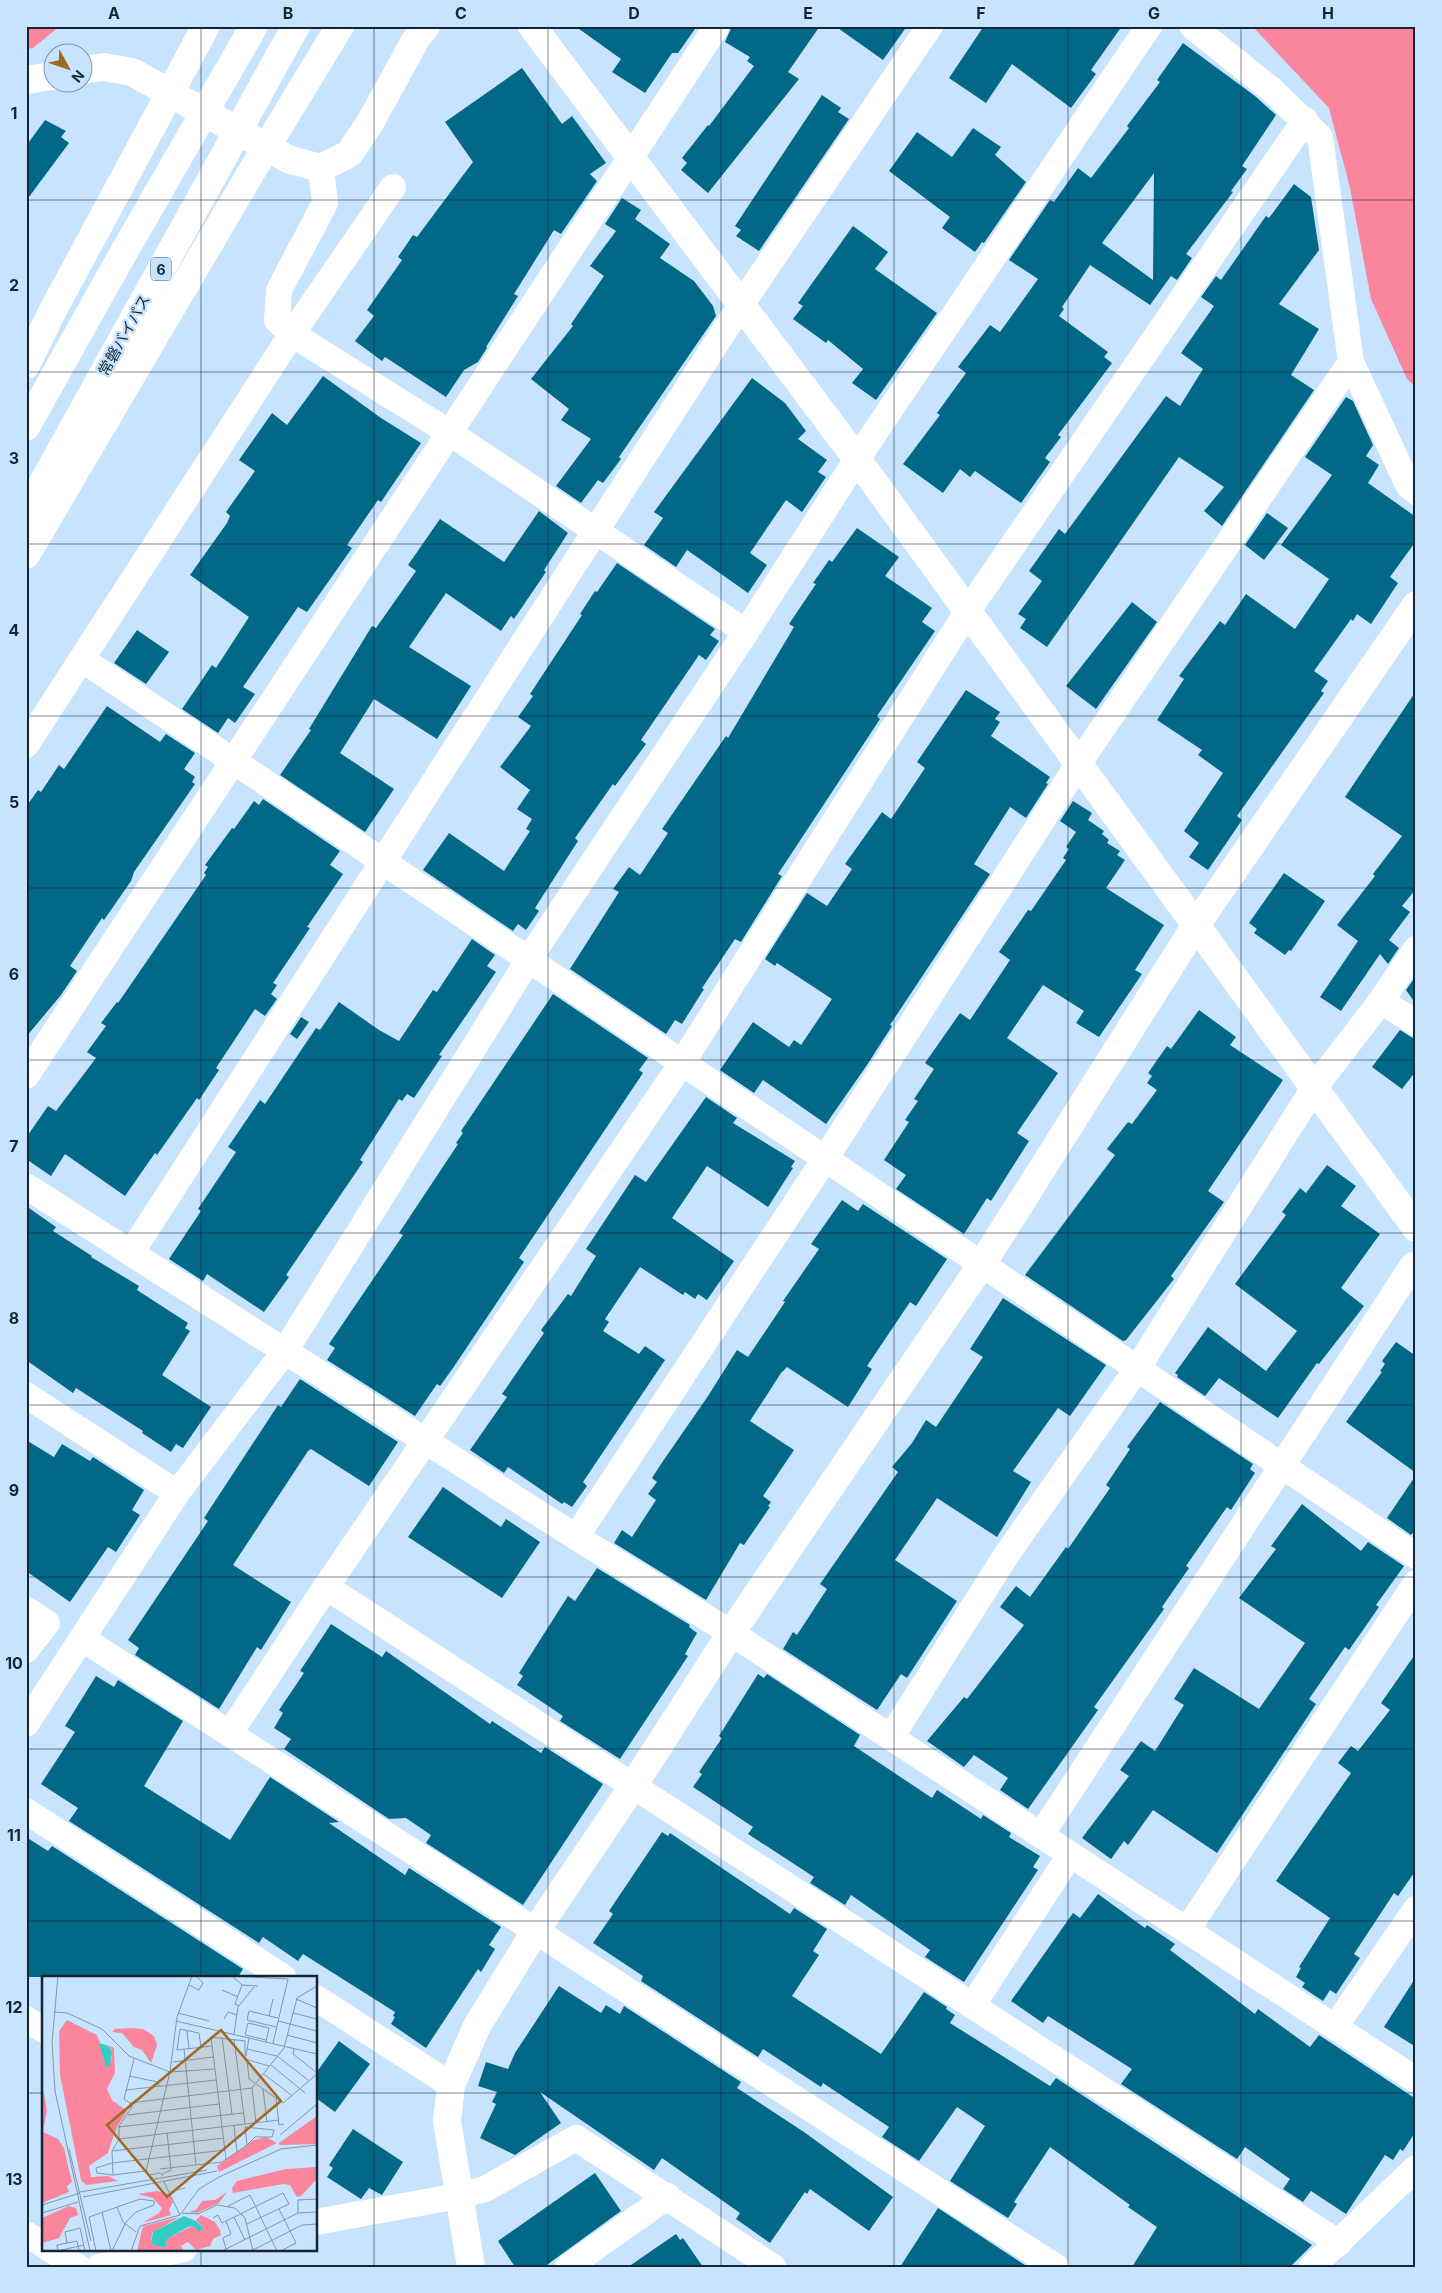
<svg xmlns="http://www.w3.org/2000/svg" width="1442" height="2293" viewBox="0 0 1442 2293" font-family="Inter,'Noto Sans JP',sans-serif">
  <style>
    .green { fill: #fa869e }
    .building { fill: #016887; fill-rule: evenodd }
    .lines { fill: none; stroke-linecap: round; stroke-linejoin: round }
    .minor { stroke: #fff; stroke-width: 26 }
    .tertiary { stroke: #fff; stroke-width: 28 }
    .trunk { stroke: #fff; stroke-width: 28 }
    .grid { fill: none; stroke: #142636; stroke-width: 1; stroke-opacity: 0.55 }
    .labels { text-anchor: middle; dominant-baseline: central; stroke-width: 5; stroke-linejoin: round; paint-order: stroke }
    .shield { fill: #c8e3fd; stroke: #4a5f72; stroke-width: 1 }
    .shield-label { font-size: 14px; font-weight: bold; fill: #142636 }
    .street-label { font-size: 15px; fill: #142636; stroke: #c8e3fd }
    .inset-road { fill: none; stroke: #8097ad; stroke-width: 1 }
    .view { fill: #a06924; fill-opacity: 0.15; stroke: #a06924; stroke-width: 2.5 }
    .inset-edge { fill: none; stroke: #142636; stroke-width: 2.5 }
    .neatline { fill: none; stroke: #142636; stroke-width: 2 }
    .grid-label { font-size: 16px; text-anchor: middle; font-weight: bold; fill: #142636 }
  </style>
  <rect width="100%" height="100%" fill="#c8e3fd"/>
  <g class="green">
    <polygon points="26,26 60,26 33,48 26,49"/>
    <polygon points="1252,26 1416,26 1416,387 1407,379 1371,299 1350,188 1329,108"/>
  </g>
  <g class="building">
    <polygon points="575,26 697,26 678,53 672,53 645,93 612,72 621,59"/>
    <polygon points="732,26 820,26 788,72 799,79 708,193 681,170 687,163 682,158 708,125 709,126 754,66 747,61 750,57 725,42"/>
    <polygon points="835,26 907,26 883,60"/>
    <polygon points="984,26 1122,26 1091,70 1096,74 1071,108 1012,64 986,103 949,78"/>
    <path d="M1183,43L1255,96L1276,115L1242,166L1247,169L1231,191L1233,192L1186,254L1192,258L1177,280L1171,276L1150,305L1090,265L1062,307L1064,309L1059,316L1108,352L1104,357L1112,363L1058,435L1061,437L1045,458L1050,462L1021,503L975,471L970,477L960,469L943,493L903,464L940,415L937,413L966,373L958,367L990,325L1000,332L1038,279L1009,260L1050,200L1054,202L1078,168L1091,178L1129,128L1127,126L1160,82L1157,80ZM1154,173L1153,280L1102,243Z"/>
    <polygon points="522,68 562,124 572,116 606,163 590,174 597,181 561,234 554,230 514,294 518,296 486,347 487,348 478,362 464,370 446,397 385,357 382,361 355,341 374,316 367,310 402,260 398,257 413,235 417,237 473,162 445,122"/>
    <polygon points="822,95 841,108 838,112 849,119 759,251 736,236 741,230 735,226"/>
    <polygon points="45,120 66,131 61,137 69,143 26,201 26,146"/>
    <polygon points="973,128 1001,147 995,155 1026,182 984,243 982,242 975,252 942,228 950,217 889,171 917,132 952,157"/>
    <polygon points="1294,184 1311,197 1319,250 1279,304 1319,329 1291,375 1314,390 1222,526 1204,511 1224,487 1179,457 1047,647 1020,628 1026,619 1018,614 1042,581 1029,571 1059,529 1065,534 1166,396 1180,406 1203,369 1181,353 1214,306 1201,297 1216,276 1221,280 1266,216 1269,218"/>
    <polygon points="622,198 641,210 635,219 670,244 660,258 694,281 713,306 716,316 619,457 621,459 603,483 598,480 581,503 556,486 591,439 561,420 569,409 531,379 573,326 571,324 604,276 590,266 616,231 605,224"/>
    <polygon points="853,226 888,252 875,269 937,313 876,400 852,383 863,369 828,340 826,343 793,319 803,306 798,303"/>
    <polygon points="323,376 381,418 421,443 381,502 378,500 347,545 352,548 307,612 298,607 243,687 255,694 235,723 228,718 218,733 182,709 212,665 216,668 249,617 190,575 227,523 230,516 226,512 255,471 239,460 272,413 287,425"/>
    <polygon points="752,378 785,403 806,431 798,439 827,460 818,472 826,477 802,512 786,500 750,553 767,565 748,593 687,550 676,567 644,545 663,518 654,512"/>
    <polygon points="1346,397 1353,401 1373,445 1366,456 1379,465 1368,483 1416,517 1416,541 1390,577 1398,583 1371,624 1357,614 1353,621 1351,619 1314,671 1328,681 1321,691 1324,693 1237,816 1242,820 1208,870 1189,857 1199,843 1184,831 1223,773 1198,755 1202,750 1157,720 1184,679 1179,676 1220,621 1225,625 1246,594 1295,629 1329,579 1281,545 1332,475 1305,457"/>
    <polygon points="539,511 568,533 544,570 546,572 514,619 511,616 501,631 446,593 409,647 471,686 437,739 374,699 340,753 394,789 365,832 280,775 311,730 309,729 372,626 376,628 416,571 408,565 440,519 504,562"/>
    <polygon points="1267,513 1288,528 1264,560 1245,545"/>
    <polygon points="857,528 899,557 885,576 932,608 922,622 935,631 877,716 880,719 778,874 782,876 741,942 735,939 702,988 704,989 682,1024 675,1020 666,1034 570,969 619,892 613,889 629,867 640,875 668,833 662,829 726,736 728,738 794,627 789,624 816,584 813,583 829,560 832,562"/>
    <polygon points="617,563 715,629 710,635 719,641 706,660 699,655 641,740 646,744 615,786 613,784 575,838 578,841 535,908 539,911 526,930 518,924 513,931 423,870 449,833 504,871 530,831 526,829 532,819 517,809 530,790 500,767 531,726 518,717 533,696 530,694 582,615 580,614 595,591 597,592"/>
    <polygon points="1132,602 1157,622 1096,709 1066,686"/>
    <polygon points="137,630 169,652 146,684 114,663"/>
    <polygon points="966,690 1000,712 995,719 1000,722 991,736 1050,777 1046,783 1048,784 1026,818 1010,807 974,864 990,874 890,1025 892,1026 867,1065 826,1124 763,1080 754,1093 720,1070 753,1022 789,1047 794,1040 801,1045 832,999 777,963 775,966 765,959 807,893 827,906 852,869 845,864 882,812 891,819 925,768 917,762"/>
    <polygon points="1416,691 1416,889 1402,906 1410,912 1389,940 1399,948 1388,964 1380,954 1341,1011 1320,997 1358,941 1337,925 1375,876 1373,874 1402,836 1345,797"/>
    <polygon points="107,706 160,742 166,734 195,753 184,769 195,777 192,782 195,784 134,872 131,881 104,920 102,918 70,966 77,971 61,995 26,1037 26,807 38,790 41,792 59,765 64,769"/>
    <polygon points="263,799 340,851 330,865 343,874 307,927 310,928 273,983 277,985 271,994 277,999 265,1016 255,1009 216,1068 219,1070 199,1100 197,1098 157,1155 155,1153 125,1196 65,1154 51,1176 26,1159 26,1138 48,1106 56,1111 96,1058 87,1052 106,1026 101,1023 117,1002 118,1003 206,875 204,873 208,867 205,865 232,828 234,829 254,801 259,805"/>
    <polygon points="1073,801 1092,813 1088,820 1104,831 1102,834 1109,840 1107,843 1120,851 1117,855 1125,860 1106,888 1164,925 1135,970 1142,974 1099,1037 1076,1023 1084,1011 1043,985 1007,1038 1058,1073 1017,1133 1029,1141 991,1201 987,1198 964,1234 896,1189 906,1175 884,1160 909,1122 905,1120 918,1101 914,1099 934,1069 925,1063 960,1013 970,1020 1010,960 999,952 1028,910 1031,911 1066,860 1063,858 1069,849 1066,847 1076,832 1060,821"/>
    <polygon points="1284,873 1325,901 1291,951 1289,950 1285,955 1254,933 1257,929 1249,923"/>
    <polygon points="472,939 495,955 487,966 496,972 439,1055 442,1056 414,1098 407,1094 402,1101 399,1099 360,1160 363,1162 286,1275 289,1277 264,1312 207,1274 203,1281 169,1259 201,1211 198,1209 236,1152 228,1147 260,1100 265,1104 316,1028 320,1030 339,1002 379,1030 399,1041 433,990 437,992"/>
    <polygon points="1416,976 1416,1004 1406,990"/>
    <polygon points="553,994 648,1058 639,1070 643,1073 519,1258 524,1262 453,1368 440,1386 437,1384 415,1416 327,1360 335,1348 329,1344 403,1235 399,1233 458,1144 456,1143 463,1133 461,1131"/>
    <polygon points="1199,1010 1236,1037 1230,1045 1283,1080 1208,1191 1224,1202 1171,1276 1174,1279 1126,1340 1123,1341 1025,1275 1115,1155 1107,1149 1128,1122 1132,1124 1157,1090 1147,1083 1152,1076 1148,1073 1167,1046 1171,1049"/>
    <polygon points="301,1017 309,1022 297,1039 290,1034"/>
    <polygon points="1400,1030 1416,1040 1416,1071 1402,1089 1372,1067"/>
    <polygon points="706,1097 737,1118 733,1123 795,1161 791,1167 793,1168 768,1207 707,1166 672,1218 734,1261 707,1300 698,1294 695,1299 685,1292 683,1295 640,1267 605,1319 609,1322 603,1331 639,1354 645,1346 665,1360 583,1482 587,1486 572,1507 564,1502 562,1504 508,1467 504,1473 470,1450 507,1397 502,1394 544,1333 541,1330 568,1294 571,1296 596,1256 586,1249 635,1175 646,1182"/>
    <polygon points="1327,1165 1356,1186 1341,1206 1380,1234 1341,1288 1364,1306 1319,1364 1317,1363 1278,1418 1219,1378 1205,1396 1177,1377 1178,1375 1175,1373 1208,1327 1266,1371 1297,1331 1235,1284 1286,1215 1282,1212 1300,1188 1306,1193"/>
    <polygon points="842,1200 858,1211 863,1204 947,1259 916,1306 910,1302 867,1366 872,1369 848,1407 787,1367 781,1373 750,1421 794,1450 763,1496 771,1502 768,1506 770,1507 744,1545 740,1543 706,1600 614,1543 622,1530 632,1537 656,1500 648,1494 657,1482 652,1478 661,1464 708,1396 737,1350 748,1357 785,1302 783,1301 819,1249 811,1244"/>
    <polygon points="26,1206 56,1227 53,1231 92,1256 91,1257 139,1286 137,1290 188,1323 185,1328 190,1331 162,1375 211,1407 183,1448 176,1444 171,1452 142,1433 143,1431 76,1388 73,1393 26,1360"/>
    <polygon points="1003,1298 1106,1365 1070,1416 1058,1408 1013,1471 1031,1482 997,1537 937,1498 895,1560 957,1601 907,1678 901,1674 877,1710 783,1649 793,1632 797,1635 827,1589 820,1584 898,1472 892,1467 912,1443 926,1420 936,1427 983,1357 970,1349"/>
    <polygon points="1396,1342 1416,1356 1416,1473 1346,1422 1382,1372 1380,1371 1385,1364 1382,1361"/>
    <polygon points="300,1379 398,1442 369,1486 311,1449 308,1451 233,1565 291,1602 261,1650 257,1647 219,1709 135,1655 139,1648 128,1640 208,1521 204,1518 278,1405 281,1407"/>
    <polygon points="1160,1402 1253,1464 1250,1469 1255,1473 1231,1510 1227,1507 1186,1566 1189,1568 1162,1607 1164,1609 1094,1707 1098,1710 1028,1809 1000,1790 1008,1778 974,1755 964,1767 927,1741 964,1697 967,1699 1024,1625 1000,1607 1016,1586 1030,1597 1066,1547 1068,1549 1110,1488 1106,1485 1130,1449 1127,1447"/>
    <polygon points="26,1440 54,1457 62,1444 90,1461 93,1457 144,1490 132,1510 140,1515 116,1552 108,1547 70,1602 26,1571"/>
    <polygon points="1416,1475 1416,1529 1411,1535 1387,1518"/>
    <polygon points="443,1487 501,1527 506,1519 540,1542 502,1598 408,1537"/>
    <polygon points="1302,1504 1361,1551 1368,1542 1404,1566 1376,1605 1379,1607 1349,1650 1345,1647 1309,1699 1316,1704 1217,1853 1153,1810 1128,1845 1124,1841 1111,1859 1082,1838 1129,1776 1120,1770 1141,1741 1155,1751 1184,1705 1174,1699 1194,1668 1259,1709 1305,1643 1239,1598 1276,1549 1271,1546"/>
    <polygon points="597,1568 690,1625 689,1627 697,1633 685,1654 688,1656 620,1759 560,1721 563,1716 517,1685 523,1676 519,1673 568,1596 575,1601"/>
    <polygon points="331,1624 382,1657 386,1651 490,1724 492,1721 541,1753 545,1747 603,1784 523,1905 426,1843 431,1835 406,1818 389,1819 284,1749 291,1739 274,1728 283,1713 279,1710 304,1673 300,1671"/>
    <polygon points="1416,1653 1416,1870 1398,1896 1394,1893 1354,1954 1360,1958 1336,1994 1330,1990 1323,2001 1302,1987 1305,1983 1296,1977 1301,1968 1299,1967 1330,1918 1276,1881 1351,1773 1338,1763 1351,1746 1358,1751 1390,1710 1381,1703"/>
    <polygon points="758,1674 764,1678 767,1674 860,1735 854,1746 932,1798 937,1790 981,1819 983,1815 1011,1833 1009,1837 1040,1856 1033,1867 1038,1870 964,1982 925,1957 930,1950 851,1895 845,1905 810,1883 814,1877 748,1834 753,1827 693,1787 702,1774 699,1772 722,1738 719,1736"/>
    <polygon points="96,1676 114,1687 118,1680 183,1721 144,1786 230,1840 270,1777 339,1822 329,1823 405,1875 409,1868 501,1927 489,1945 495,1949 481,1972 478,1969 426,2048 391,2024 395,2017 393,2016 395,2012 303,1954 298,1961 263,1937 259,1943 69,1821 78,1808 41,1784 75,1732 65,1726"/>
    <polygon points="662,1832 668,1836 670,1833 790,1914 794,1908 827,1929 813,1951 819,1955 792,1996 881,2054 924,1992 947,2007 946,2009 955,2015 950,2023 1050,2086 1056,2078 1312,2245 1290,2267 1132,2267 1157,2227 1128,2207 1130,2205 1050,2147 1014,2202 1017,2204 1008,2218 950,2181 985,2126 957,2107 919,2161 882,2137 889,2127 823,2083 821,2087 763,2049 758,2057 641,1981 643,1976 593,1943 613,1914 609,1911"/>
    <polygon points="26,1837 48,1851 52,1846 243,1969 238,1977 26,1977"/>
    <polygon points="1098,1894 1145,1928 1147,1925 1175,1944 1170,1950 1255,2014 1258,2009 1310,2047 1319,2035 1416,2099 1416,2131 1403,2151 1400,2149 1393,2160 1385,2155 1346,2214 1311,2191 1303,2202 1283,2189 1290,2179 1245,2147 1237,2159 1121,2084 1132,2069 1048,2016 1043,2023 1011,2001 1073,1913 1080,1918"/>
    <polygon points="1416,1977 1416,2047 1384,2027"/>
    <polygon points="559,1986 601,2013 606,2005 620,2014 624,2006 741,2082 737,2088 804,2132 893,2197 869,2231 810,2189 807,2194 805,2192 770,2243 736,2219 740,2213 662,2158 654,2170 540,2092 561,2123 515,2155 480,2138 496,2104 492,2102 497,2092 478,2086 486,2062 508,2069 515,2053"/>
    <polygon points="339,2041 370,2064 335,2112 316,2098 316,2073"/>
    <polygon points="353,2129 403,2162 382,2195 369,2188 361,2199 327,2177 333,2168 329,2165"/>
    <polygon points="595,2173 621,2211 544,2267 515,2267 498,2241"/>
    <polygon points="938,2208 1028,2267 900,2267"/>
    <polygon points="676,2234 680,2240 683,2238 703,2267 628,2267"/>
  </g>
  <g class="lines">
    <g class="minor">
      <polyline points="1192,26 1273,91 1320,137 1351,362 1408,485 1416,492"/>
      <polyline points="321,168 325,203 279,290 277,320 292,334 450,433 746,632"/>
      <polyline points="83,660 1416,1556"/>
      <polyline points="26,745 292,334 393,187"/>
      <polyline points="1381,1001 1416,1023"/>
      <polyline points="26,1076 717,26"/>
      <polyline points="26,1186 576,1537 731,1633 1416,2080"/>
      <polyline points="131,1253 741,305 930,26"/>
      <polyline points="26,1395 177,1493"/>
      <polyline points="576,1537 825,1159 1079,763 1351,362"/>
      <polyline points="326,1587 1339,2243"/>
      <polyline points="26,1609 47,1623 26,1650"/>
      <polyline points="83,1639 1056,2267"/>
      <polyline points="26,1724 177,1493 285,1351 529,959 746,632 857,459 1149,26"/>
      <polyline points="230,1733 326,1587 682,1063 967,612 1305,120"/>
      <polyline points="891,1737 1007,1554 1137,1369 1314,1088 1381,1001 1416,949"/>
      <polyline points="26,1811 283,1977"/>
      <polyline points="1041,1835 1413,1265 1416,1265"/>
      <polyline points="1187,1930 1416,1583"/>
      <polyline points="316,1998 451,2085"/>
      <polyline points="972,2006 1070,1855"/>
      <polyline points="26,2019 44,2030"/>
      <polyline points="1335,2027 1416,1909"/>
      <polyline points="316,2222 458,2196 485,2189 576,2138 773,2267"/>
      <polyline points="26,2234 44,2245"/>
      <polyline points="50,2249 78,2267"/>
      <polyline points="99,2267 184,2249"/>
      <polyline points="568,2267 668,2196"/>
      <polyline points="1312,2267 1416,2168"/>
    </g>
    <g class="tertiary">
      <polyline points="532,26 857,459 1416,1228"/>
      <polyline points="82,70 104,67 132,72 290,160 321,168 349,154 371,121 416,39 426,26"/>
      <polyline points="26,80 52,76"/>
      <polyline points="471,2267 447,2121 451,2085 477,2026 536,1930 633,1786 731,1633 982,1264 1196,925 1416,605"/>
    </g>
    <g class="trunk">
      <polyline points="26,365 52,312 206,26"/>
      <polyline points="26,427 116,266 254,26"/>
      <polyline points="26,513 296,26"/>
      <polyline points="26,555 249,176 340,26"/>
    </g>
  </g>
  <path class="grid" d="M201,26V1977M374,26V2267M548,26V2267M721,26V2267M894,26V2267M1068,26V2267M1241,26V2267M26,200H1416M26,372H1416M26,544H1416M26,716H1416M26,888H1416M26,1060H1416M26,1233H1416M26,1405H1416M26,1577H1416M26,1749H1416M26,1921H1416M26,2093H44M316,2093H1416M201,2249V2267"/>
  <g class="labels">
    <rect class="shield" x="151" y="257.5" width="20" height="23" rx="4"/>
    <g class="shield-label">
      <text x="161" y="269">6</text>
    </g>
    <g class="street-label">
      <text transform="translate(124 335) rotate(-61)">常磐バイパス</text>
    </g>
  </g>
  <g transform="translate(42 1976)">
    <rect width="275" height="275" fill="#c8e3fd"/>
    <path d="M25,44L55,59L65,87L70,82L68,70L72,72L73,97L65,113L70,124L85,135L75,150L66,177L47,190L49,201L66,200L76,205L44,209L39,204L18,99L17,55ZM90,52L101,53L112,60L115,69L109,87L100,74L92,71L80,57L70,56L73,53ZM0,108L5,134L1,156L16,163L22,172L30,206L25,210L27,216L0,227ZM275,140V168L237,169V167ZM224,161L235,167L177,196L175,190L212,164ZM275,191V203L259,220L255,221L248,209L241,208L191,217L190,212L195,205L244,193ZM115,215L128,219L131,226L127,234L129,239L100,247L117,237L120,232L111,222L96,218ZM185,216L177,227L155,237L147,236L154,234L160,225L173,224ZM27,230L34,232L36,239L28,242L17,262L0,267V242ZM159,239L173,246L178,254L179,259L171,263L168,270L154,274L146,266L139,270L142,275H95L101,250L137,241L110,257L109,268L123,272L125,263L146,252L151,250L158,256L161,252L154,244Z" fill="#fa869e"/>
    <path d="M57,67L67,70L70,78L67,91H64ZM142,240L154,245L161,252L158,256L151,250L146,251L125,263L123,272L109,268L111,256Z" fill="#32cec4"/>
    <path class="inset-road" d="M16,0L10,66L13,115L48,275M150,0L135,41L128,96L173,93M191,0L246,3L231,67M191,1L200,9L216,10M147,9L157,14L161,7L155,1M180,14L196,21M254,23L275,32M197,30L193,28L200,9M12,36L25,37L60,53L87,80L128,96L104,195L107,199L118,197L121,200M136,37L167,45M251,37L275,43M227,40L231,23M182,43L186,36L195,39M134,45L275,78M236,45L275,55M234,51L205,44L207,35L236,42M145,55L147,73M192,58L196,31L212,11M245,59L275,67M180,61L190,138M192,63L203,148M224,66L227,52L206,47L203,59L224,64M159,71L157,57L138,53L135,74L170,70M142,73L154,189M205,73L235,80L266,104M252,73L251,78L275,97M204,80L207,62M92,83L82,123L88,127L210,112L242,72L255,22L275,10M205,84L207,103L241,127L275,98M131,86L171,81M229,89L263,117M222,98L249,119M87,100L116,106L117,110M210,112L214,147M221,113L225,146M84,114L174,104M234,122L237,149L242,148M88,127L90,131L77,150V163L70,175L71,199L104,195M86,139L177,128M192,150L195,176M76,151L201,137M238,159L275,128M77,163L237,144M27,173L49,265M70,175L182,162M184,183L169,61L203,65V83L227,90M118,193L180,186L205,169L213,161H230L232,154L203,151L205,169M120,198L129,194L125,157M71,199L55,197L54,192L70,187L183,174M122,206L138,239M38,216L165,194M128,216L143,212M41,221L175,195M0,229L38,217M186,230L208,219L235,275M75,231L81,246L94,256M237,233L254,267L239,275M60,236L69,275M0,237L36,226M140,237L156,238L175,229L193,232L203,242L211,275M256,237L275,236M192,241L203,264M171,242L176,239L180,247L241,217L247,228L205,248M184,245L189,258L181,262L184,273M25,267L23,256L38,252L43,275M211,274L260,249L275,248M15,275L42,269M16,275L15,269L35,265L37,275M54,275L47,241L98,223L112,225V229L94,236L84,246L70,275M89,275L98,250L138,239L157,213L177,201L239,173L275,169M180,275L256,237V224L275,223"/>
    <path class="view" d="M179,54L239,125L125,221L65,149Z"/>
    <rect width="275" height="275" class="inset-edge"/>
  </g>
  <rect width="1442" height="2293" fill="none" stroke="#c8e3fd" stroke-width="55"/>
  <g transform="translate(68 68) rotate(130)"><circle r="24" fill="#c8e3fd" stroke="#8097ad"/>
  <path d="M0-4L9 19L0 12L-9 19Z" fill="#a06924"/>
  <text y="-8" font-size="14" font-weight="bold" text-anchor="middle" fill="#142636">N</text>
  </g>
  <rect x="28" y="28" width="1386" height="2238" class="neatline"/>
  <g class="grid-label">
    <text x="114" y="19">A</text>
    <text x="288" y="19">B</text>
    <text x="461" y="19">C</text>
    <text x="634" y="19">D</text>
    <text x="808" y="19">E</text>
    <text x="981" y="19">F</text>
    <text x="1154" y="19">G</text>
    <text x="1328" y="19">H</text>
    <text x="14" y="119">1</text>
    <text x="14" y="291">2</text>
    <text x="14" y="464">3</text>
    <text x="14" y="636">4</text>
    <text x="14" y="808">5</text>
    <text x="14" y="980">6</text>
    <text x="14" y="1152">7</text>
    <text x="14" y="1324">8</text>
    <text x="14" y="1496">9</text>
    <text x="14" y="1669">10</text>
    <text x="14" y="1841">11</text>
    <text x="14" y="2013">12</text>
    <text x="14" y="2185">13</text>
  </g>
</svg>
